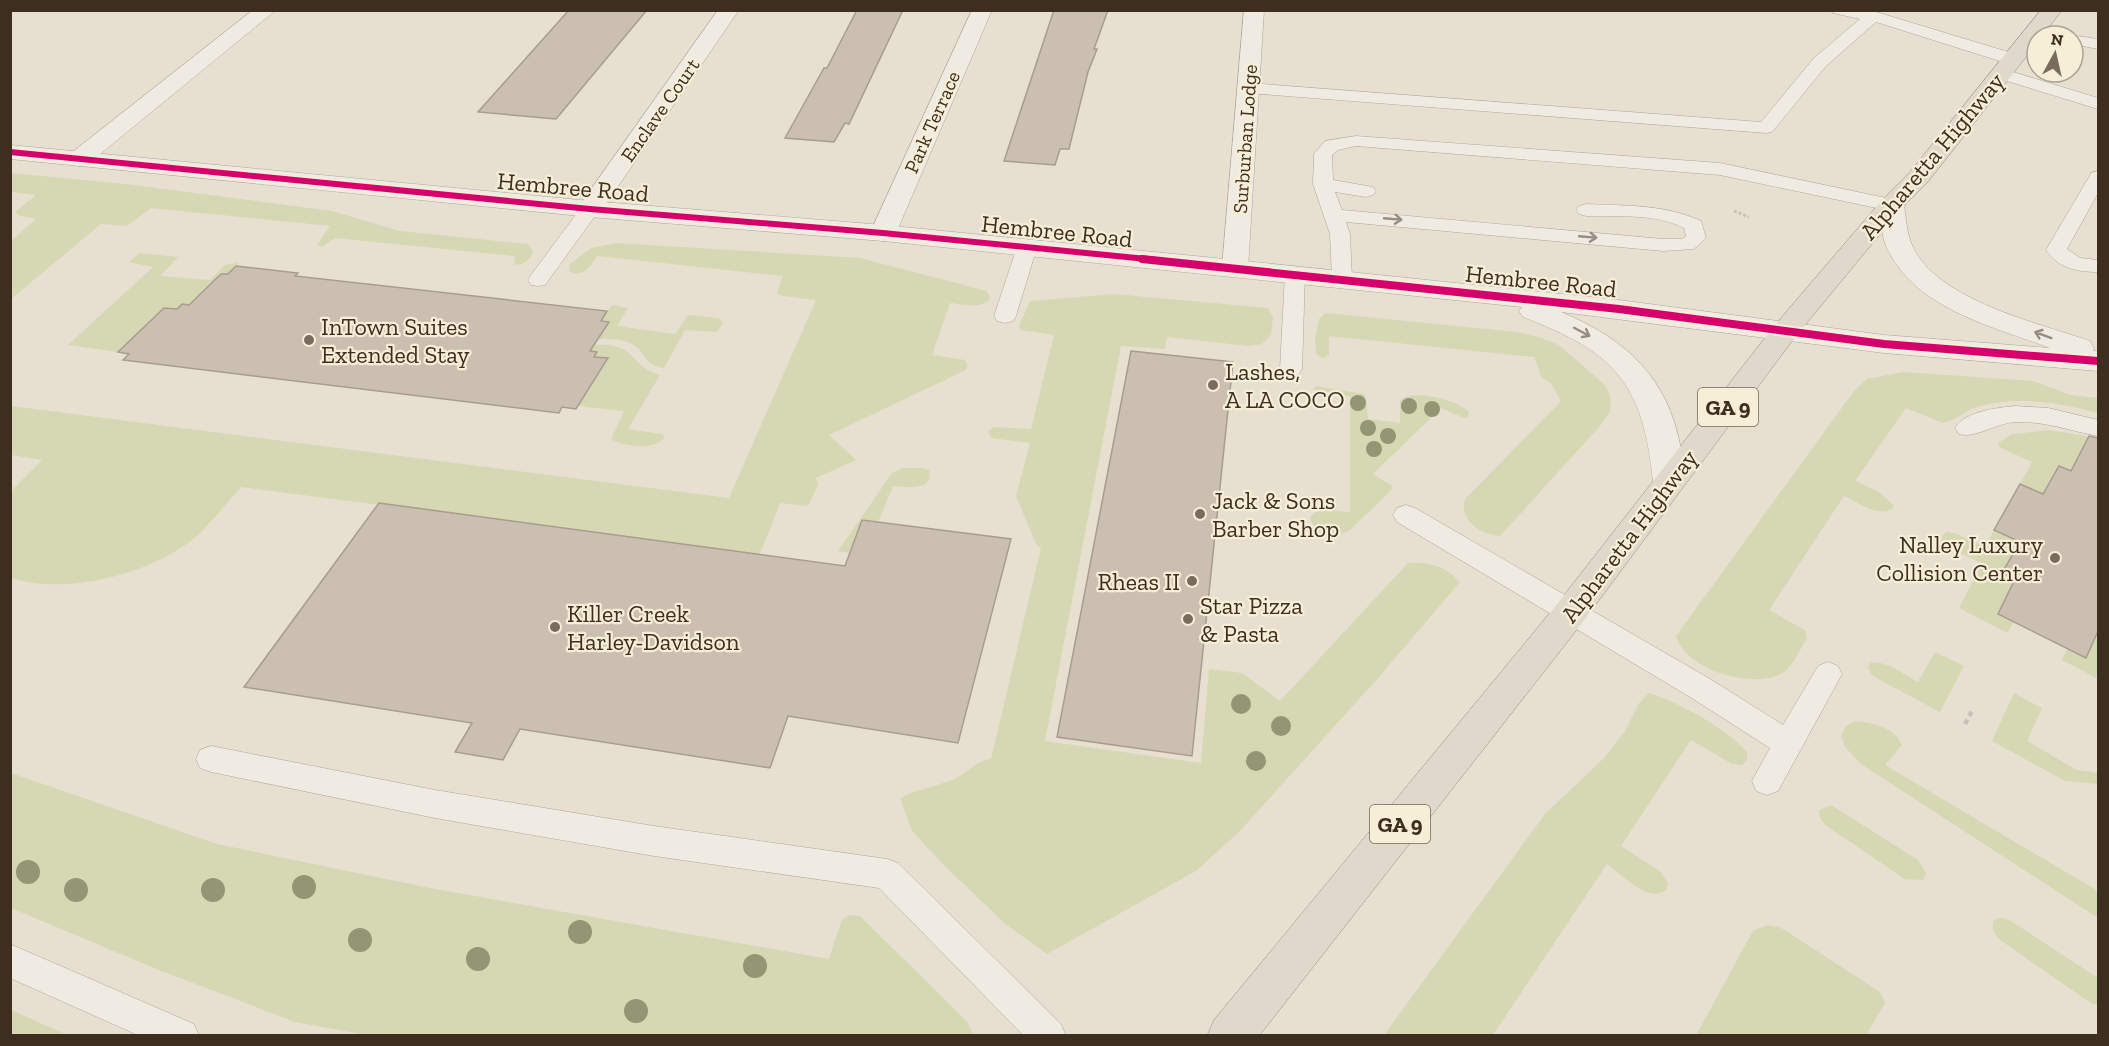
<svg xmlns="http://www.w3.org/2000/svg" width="2109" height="1046" viewBox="0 0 2109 1046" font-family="'Zilla Slab',serif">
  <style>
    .green { fill: #d6d7b3 }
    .building { fill: #cbbfb2; stroke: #a89c90; stroke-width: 1.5 }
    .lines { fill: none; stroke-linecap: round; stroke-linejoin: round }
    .service-casing { stroke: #ada599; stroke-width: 1 }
    .minor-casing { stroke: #ada599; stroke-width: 1 }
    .tertiary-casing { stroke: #ada599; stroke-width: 1 }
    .trunk-casing { stroke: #928b80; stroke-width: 1 }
    .path-far1 { stroke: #c8c2b9; stroke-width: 3; stroke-dasharray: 3 2; stroke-linecap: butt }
    .path { stroke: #c8c2b9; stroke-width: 4.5; stroke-dasharray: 5 4; stroke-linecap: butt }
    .service { fill: #efebe3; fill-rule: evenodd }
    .minor { fill: #efebe3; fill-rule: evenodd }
    .tertiary { fill: #efebe3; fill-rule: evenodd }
    .trunk { fill: #e0d9cb; fill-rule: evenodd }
    .cycleway-far1-casing { stroke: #f7eed8; stroke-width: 9 }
    .cycleway-casing { stroke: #f7eed8; stroke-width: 12 }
    .cycleway-far1 { stroke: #d6006c; stroke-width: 6 }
    .cycleway { stroke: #d6006c; stroke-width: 8 }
    .tree { fill: #929673 }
    .oneway { stroke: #968c82 }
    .poi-dot { fill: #786c5e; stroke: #f7eed8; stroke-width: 2 }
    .labels { text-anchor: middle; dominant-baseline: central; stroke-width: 4.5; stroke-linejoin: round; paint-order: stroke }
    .far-street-label { font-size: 20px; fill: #3d2e20; stroke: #f7eed8 }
    .shield { fill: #f7eed8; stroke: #756857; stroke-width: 1.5 }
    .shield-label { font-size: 22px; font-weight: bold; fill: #3d2e20 }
    .street-label { font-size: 24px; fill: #3d2e20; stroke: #f7eed8 }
    .poi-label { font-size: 24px; fill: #3d2e20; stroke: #f7eed8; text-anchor: start }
  </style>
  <rect width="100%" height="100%" fill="#e7e0d1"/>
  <g class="green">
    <path d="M11,173L126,184L332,211L400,231L528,244L533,252C529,261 525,264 515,265L514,256L335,238L323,246L317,245L330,226L151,208L127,226L101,224L11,299V241L36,219L20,216L15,212L36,195L11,192Z"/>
    <path d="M616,243L860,258L987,291L990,298C982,310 963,304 950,303L932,355L965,360L967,364L966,370L829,435L856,460L816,478L818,485L808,506L780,503L760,554L241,487C227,502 213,521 198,535C154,574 66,596 11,578V491L42,460L11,455V406L729,498L816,300L783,296L777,293L783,276L597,256C590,267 584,278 569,271L570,264L591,248Z"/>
    <polygon points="140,253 178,257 160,276 210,280 225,265 240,262 228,274 221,274 189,305 182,304 177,309 164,308 118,352 68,345 153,267 129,262"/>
    <path d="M1114,294L1268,308L1273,317L1271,335L1262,344L1248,346L1167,337L1165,349L1121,346L1045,741L1201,763L1209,669L1242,673L1280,701L1408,563C1430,562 1445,566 1460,582L1378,678L1239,832L1196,871L1047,954L1005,924L941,862L912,831L900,798C917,789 936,787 954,779C968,773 976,760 991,759L1041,548L1036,544L1016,496L1030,443L991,438L988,431L994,427L1031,429L1054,335L1021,330L1019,326L1030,301Z"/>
    <path d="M612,305L628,308L617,326L675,334L688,315L719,318L723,323L717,332L685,330L664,368C643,364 648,355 635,346C625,338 609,339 598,339L609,323L601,321Z"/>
    <path d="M1326,313L1517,332L1539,337L1559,345L1606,386L1611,399L1610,412L1600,426L1500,536C1480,533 1459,522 1465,499L1561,401L1550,382L1542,378L1534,357L1329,336V355L1323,358L1316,354L1315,340L1319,319Z"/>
    <path d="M594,345C638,342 626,364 660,375L628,429L662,434L665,437C656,451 624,447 611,439L624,411L578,406L608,359L594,357L590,351Z"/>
    <path d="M1903,372L2033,381L2071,395L2098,398V413C2059,403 2018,395 1977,407C1966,410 1955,421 1943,423L1906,408L1855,481L1879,492L1893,505V509C1876,517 1860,503 1844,496L1769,610L1805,630L1807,638C1801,648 1793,666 1784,672C1755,691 1685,670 1676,636L1854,391L1867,379Z"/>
    <path d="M1316,386L1363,394L1366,398L1368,419L1400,423V401C1411,388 1458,400 1469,412L1468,417L1464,418L1441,408L1373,474L1392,486L1391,490L1349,531C1333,539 1316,536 1310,518C1318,504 1337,512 1350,512V396L1316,391L1314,389Z"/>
    <polygon points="2050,430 2098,438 2098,450 2085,444 2071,471 2059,466 2043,494 2020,484 2032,462 1999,447 1998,443 2012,434"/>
    <path d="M903,468H922L929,470C934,492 908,487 893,486L878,522L862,520L850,553L838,551L892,473Z"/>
    <polygon points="1994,530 2020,542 2002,573 2015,579 1998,613 2014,622 2007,633 1959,608 1982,564 1943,544 1942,536 1947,532 1954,533 1985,547"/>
    <polygon points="2098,631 2098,679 2062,660 2067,649 2086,658"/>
    <path d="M1935,652L1964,666L1940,712L1880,680L1871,674L1868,667L1870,663C1886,660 1904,675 1918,682Z"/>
    <path d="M1649,693C1680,703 1726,728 1747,752V760L1742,765L1732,764L1691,740L1621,846L1661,872L1668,884L1666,890C1648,904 1622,874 1607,864L1493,1035H1384L1545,814L1604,758L1625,731L1639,703Z"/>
    <polygon points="2014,693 2042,708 2027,741 2077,770 2098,773 2098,784 2065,781 1992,741"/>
    <path d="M1855,721C1872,723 1895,727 1902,745L1885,765L2098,891V918L1861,764L1845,747L1841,736L1845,727Z"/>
    <polygon points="11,773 217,844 430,888 829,959 842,919 850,915 860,916 968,1023 973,1035 372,1036 295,1022 159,970 11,908"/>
    <polygon points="1831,805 1918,860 1926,873 1923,880 1905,879 1825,825 1820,818 1819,810"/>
    <path d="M2002,918L2011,921L2098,978V1005L2092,1004L2000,940C1993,933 1991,929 1994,919Z"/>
    <polygon points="1767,925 1780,927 1880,992 1885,1003 1866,1035 1696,1035 1753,931"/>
    <polygon points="11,1010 67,1035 11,1035"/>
  </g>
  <g class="building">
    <polygon points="569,10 647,10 556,119 478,112"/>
    <polygon points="857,10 903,10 849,124 845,123 834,142 785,138 824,68 827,68"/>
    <polygon points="1054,10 1108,10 1094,49 1097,49 1088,72 1069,149 1060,149 1055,165 1004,161"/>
    <polygon points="236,266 298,273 295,276 607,311 601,321 609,322 590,351 597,352 594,357 608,358 576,409 562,407 559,413 123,360 129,354 118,352 164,308 177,309 182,304 189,305 221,274 228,274"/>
    <polygon points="1131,351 1233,362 1192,756 1057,737"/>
    <polygon points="2089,436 2098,438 2098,631 2086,658 1998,614 2015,579 2002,573 2020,542 1994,530 2020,484 2043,494 2059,466 2071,471"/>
    <polygon points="379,503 845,566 862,520 1011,539 958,743 788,716 770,768 520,729 503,760 455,752 472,723 244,687"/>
  </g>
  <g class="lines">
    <defs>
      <g id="service">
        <polygon points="1831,10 1873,11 2018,55 2020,59 2012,64 2006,63 1876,22 1826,66 1772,132 1766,133 1248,93 1242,92 1239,88 1242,84 1248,83 1761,122 1814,58 1860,19 1833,13"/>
        <polygon points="2037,24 2070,35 2098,39 2098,49 2073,44 2073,36 2044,36 2031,32 2029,29 2031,26"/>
        <polygon points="2000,68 2098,98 2098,109 1994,77 1991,73 1994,69"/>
        <path d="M1356,136L1720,163L1891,199L1898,201L1901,205L1898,209L1891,211L1720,175L1356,146L1338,150L1332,155L1333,180L1373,187L1376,191L1373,195L1366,197L1335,192L1342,210L1663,239H1682L1686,236L1684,228C1654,213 1619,217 1586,216L1579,214L1576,210L1579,206L1586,204C1626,206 1664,204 1701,221L1706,238L1694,249L1663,251L1346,222L1350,234L1352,279L1349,284L1342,285L1335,284L1332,279L1330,234L1313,184L1314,154L1325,141Z"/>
        <path d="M2098,171V193L2067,249L2080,258L2098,260V272C2077,272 2058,268 2046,250L2089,177L2091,173Z"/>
        <polygon points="590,203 597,205 600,209 545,285 538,286 531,285 528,280 531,275 583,205"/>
        <polygon points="1027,241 1034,243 1037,247 1016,316 1013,321 1005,323 997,321 994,316 1017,247 1020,243"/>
        <polygon points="1295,268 1302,269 1305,274 1302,369 1299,374 1291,377 1283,374 1280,369 1285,274 1288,269"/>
        <path d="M2015,406L2048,408L2098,420V436C2071,431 2045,421 2016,422C1996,423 1975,439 1959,434L1955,428C1965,411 1997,408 2015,406Z"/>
        <polygon points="1406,505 1415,508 1710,679 1783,725 1818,666 1828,662 1838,666 1842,674 1778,791 1767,795 1756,791 1752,781 1770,748 1690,697 1397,522 1393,515 1397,508"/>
        <polygon points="211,746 435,790 654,826 887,859 898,863 1061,1024 1066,1036 1024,1036 879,888 654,856 435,818 211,772 200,768 196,759 200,750"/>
        <polygon points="10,944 194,1024 199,1036 140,1036 10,978"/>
      </g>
      <g id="minor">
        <polygon points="253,10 276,10 88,164 79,166 70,164 67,159 70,154"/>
        <polygon points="718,10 739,10 599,214 590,217 581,214 577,209"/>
        <polygon points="972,10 992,10 896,233 892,239 883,241 874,239 870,233"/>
        <polygon points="1244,10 1264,10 1248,268 1244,274 1235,276 1226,274 1222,268"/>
      </g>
      <path id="tertiary" d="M10,145L590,201L883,225L1235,260L1619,300L1884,335L2050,348C1992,326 1914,309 1886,246C1881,234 1881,218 1878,205L1882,200L1891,197L1900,200L1904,205C1906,218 1907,234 1912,245C1936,300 2038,323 2090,341L2094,348L2093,351H2098V371L1884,353L1561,312C1626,339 1668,377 1681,449C1683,463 1687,477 1680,489L1669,493L1658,489L1653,481C1643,383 1615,352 1523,317L1519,311L1522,307L883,241L590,217L10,159Z"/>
      <polygon id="trunk" points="2041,10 2062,10 2042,36 2037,36 2037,43 1927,183 1900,210 1795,337 1582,623 1259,1036 1207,1036 1214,1020 1558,603 1775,325 1882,200 1909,173"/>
    </defs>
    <use href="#service" class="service-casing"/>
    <use href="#minor" class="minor-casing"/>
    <use href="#tertiary" class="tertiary-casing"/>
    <use href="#trunk" class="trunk-casing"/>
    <polyline class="path-far1" points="1734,211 1749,217"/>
    <polyline class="path" points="1965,724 1972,711"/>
    <use href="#service" class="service"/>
    <use href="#minor" class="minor"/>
    <use href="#tertiary" class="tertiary"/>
    <use href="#trunk" class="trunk"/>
    <defs>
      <polyline id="cycleway-far1" points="10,152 590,209 883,233 1157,260"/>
      <polyline id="cycleway" points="1142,259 1619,309 1884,344 2098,361"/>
    </defs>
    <use href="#cycleway-far1" class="cycleway-far1-casing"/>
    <use href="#cycleway" class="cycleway-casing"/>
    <use href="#cycleway-far1" class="cycleway-far1"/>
    <use href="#cycleway" class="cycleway"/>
  </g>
  <g class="tree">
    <circle cx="1358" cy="403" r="8"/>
    <circle cx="1409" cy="406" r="8"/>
    <circle cx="1432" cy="409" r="8"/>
    <circle cx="1368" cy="428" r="8"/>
    <circle cx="1388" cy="436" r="8"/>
    <circle cx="1374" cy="449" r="8"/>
    <circle cx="1241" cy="704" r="10"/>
    <circle cx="1281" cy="726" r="10"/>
    <circle cx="1256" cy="761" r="10"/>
    <circle cx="28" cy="872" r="12"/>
    <circle cx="304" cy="887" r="12"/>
    <circle cx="76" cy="890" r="12"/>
    <circle cx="213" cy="890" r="12"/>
    <circle cx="580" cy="932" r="12"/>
    <circle cx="360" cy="940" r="12"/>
    <circle cx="478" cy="959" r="12"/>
    <circle cx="755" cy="966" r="12"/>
    <circle cx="636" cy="1011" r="12"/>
  </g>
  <defs><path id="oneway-shaft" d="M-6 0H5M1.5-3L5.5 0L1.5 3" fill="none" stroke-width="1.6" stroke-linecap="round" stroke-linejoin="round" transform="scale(1.5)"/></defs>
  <g class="oneway">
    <use href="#oneway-shaft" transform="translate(1393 219) rotate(5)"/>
    <use href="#oneway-shaft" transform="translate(1588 237) rotate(5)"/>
    <use href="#oneway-shaft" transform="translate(1582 332) rotate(28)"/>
    <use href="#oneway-shaft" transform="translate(2043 335) rotate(-160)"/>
  </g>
  <g class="poi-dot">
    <circle cx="309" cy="340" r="6"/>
    <circle cx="1213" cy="385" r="6"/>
    <circle cx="1200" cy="514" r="6"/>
    <circle cx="2055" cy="558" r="6"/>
    <circle cx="1192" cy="581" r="6"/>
    <circle cx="1188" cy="619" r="6"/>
    <circle cx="555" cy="627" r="6"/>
  </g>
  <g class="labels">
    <g class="far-street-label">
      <text transform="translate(660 110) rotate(-55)">Enclave Court</text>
      <text transform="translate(932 122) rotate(-66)">Park Terrace</text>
      <text transform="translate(1245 139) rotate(-86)">Surburban Lodge</text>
    </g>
    <g class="shield">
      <rect x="1698" y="388" width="60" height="38" rx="4.5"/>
      <rect x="1370" y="805" width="60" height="38" rx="4.5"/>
    </g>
    <g class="shield-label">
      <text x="1728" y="407">GA 9</text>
      <text x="1400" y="824">GA 9</text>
    </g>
    <g class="street-label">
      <text transform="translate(1932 156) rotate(-50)">Alpharetta Highway</text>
      <text transform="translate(573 187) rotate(5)">Hembree Road</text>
      <text transform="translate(1057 231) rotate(6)">Hembree Road</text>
      <text transform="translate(1541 281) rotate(6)">Hembree Road</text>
      <text transform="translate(1629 536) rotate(-53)">Alpharetta Highway</text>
    </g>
    <g class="poi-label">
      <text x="321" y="326">InTown Suites<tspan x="321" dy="28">Extended Stay</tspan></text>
      <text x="1225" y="371">Lashes,<tspan x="1225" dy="28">A LA COCO</tspan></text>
      <text x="1212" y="500">Jack &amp; Sons<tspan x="1212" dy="28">Barber Shop</tspan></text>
      <text x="2043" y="544" text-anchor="end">Nalley Luxury<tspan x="2043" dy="28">Collision Center</tspan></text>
      <text x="1180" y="581" text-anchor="end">Rheas II</text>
      <text x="1200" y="605">Star Pizza<tspan x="1200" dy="28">&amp; Pasta</tspan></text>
      <text x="567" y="613">Killer Creek<tspan x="567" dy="28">Harley-Davidson</tspan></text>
    </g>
  </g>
  <rect width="2109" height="1046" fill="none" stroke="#3d2e20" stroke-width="24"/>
  <g transform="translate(2055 54) rotate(8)"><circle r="28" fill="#f7eed8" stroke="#ada18e" stroke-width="1.5"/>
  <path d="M0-4.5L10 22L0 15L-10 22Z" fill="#786c5e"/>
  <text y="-9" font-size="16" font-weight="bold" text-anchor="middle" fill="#3d2e20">N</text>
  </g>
</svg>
